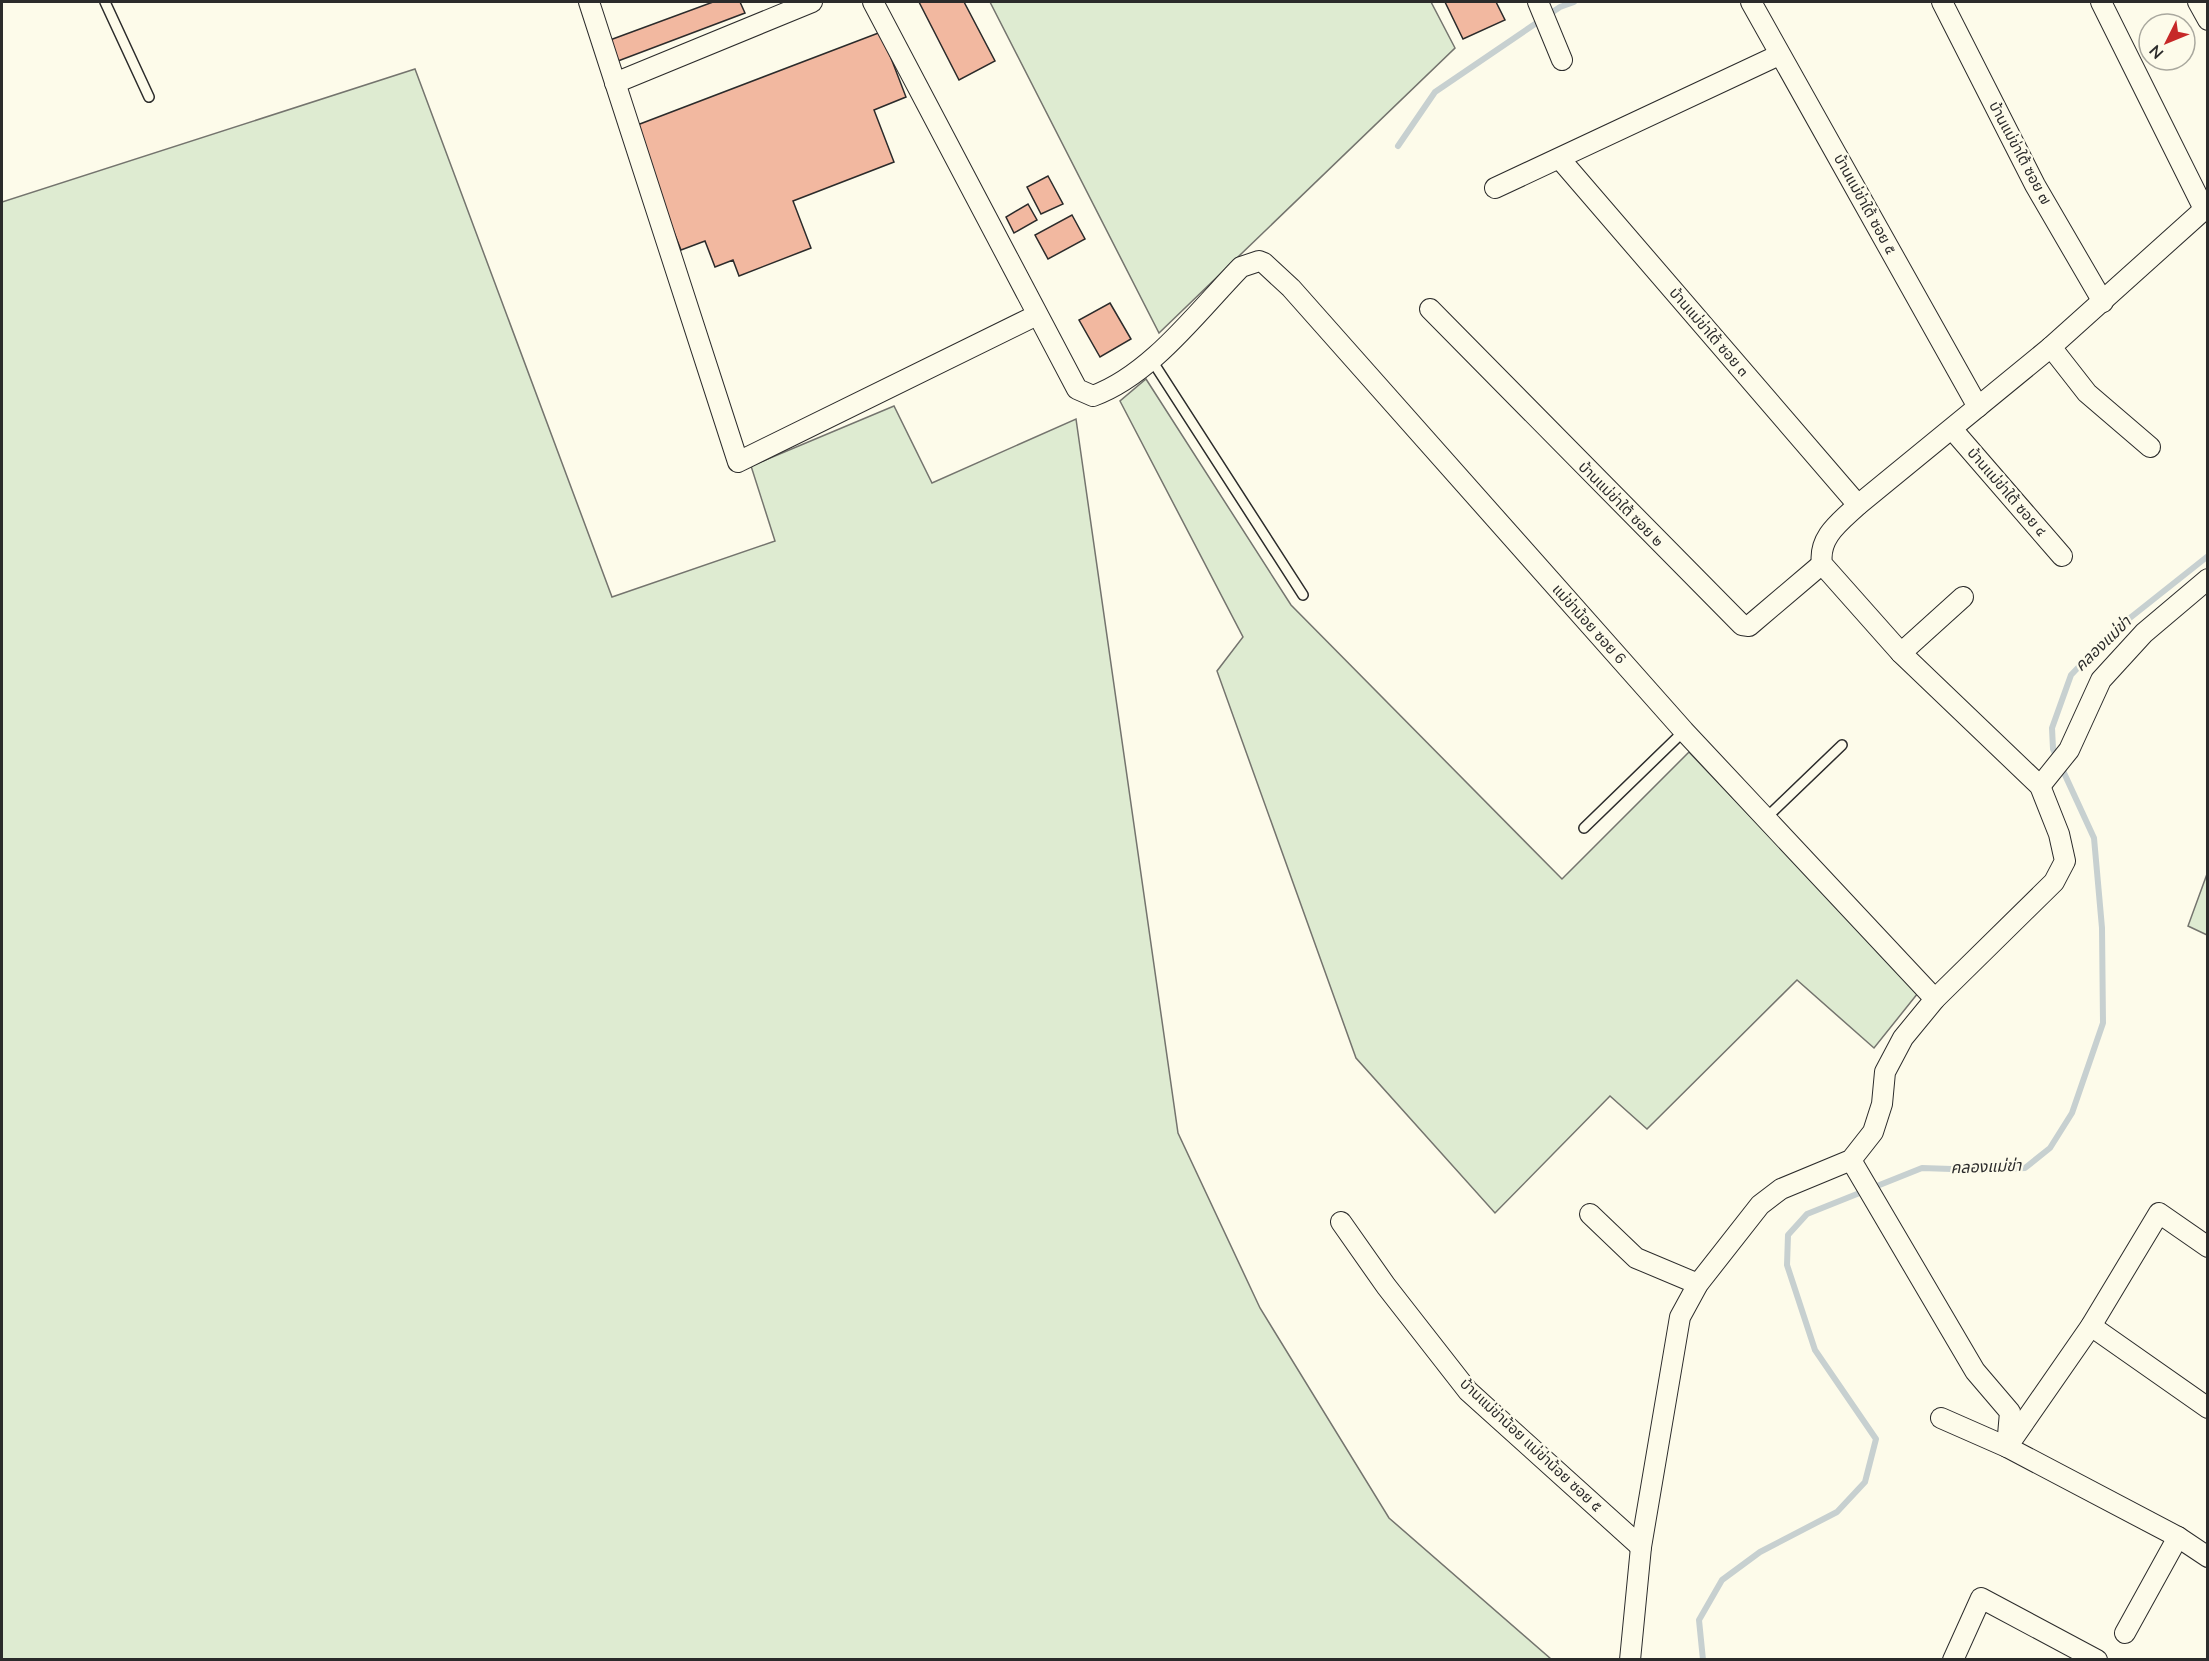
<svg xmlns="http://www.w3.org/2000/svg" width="2209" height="1661" viewBox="0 0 2209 1661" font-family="'Nunito Sans','Noto Sans Thai',sans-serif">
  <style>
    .green { fill: #deebd1; stroke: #74746e; stroke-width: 1.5 }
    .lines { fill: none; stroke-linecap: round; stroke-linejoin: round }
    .stream { stroke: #c7d0d0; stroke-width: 6 }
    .building { fill: #f2b8a0; stroke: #2b2b2b; stroke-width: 1.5 }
    .lane-casing { stroke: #2b2b2b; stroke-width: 12 }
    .street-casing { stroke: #2b2b2b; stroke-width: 22 }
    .lane { stroke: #fdfbea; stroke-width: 9 }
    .street { stroke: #fdfbea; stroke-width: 20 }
    .labels { text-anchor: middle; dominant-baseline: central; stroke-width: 4.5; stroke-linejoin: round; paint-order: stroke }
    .street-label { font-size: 15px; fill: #2b2b2b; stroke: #fdfbea }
    .water-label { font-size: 16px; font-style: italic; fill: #2b2b2b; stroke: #fdfbea }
  </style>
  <rect width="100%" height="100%" fill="#fdfbea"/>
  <g class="green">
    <polygon points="990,2 1431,2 1455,48 1159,333"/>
    <polygon points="415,69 612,597 775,541 751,466 894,406 932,483 1076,419 1178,1133 1260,1308 1389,1518 1551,1659 2,1659 2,202"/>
    <polygon points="1146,379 1291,605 1562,879 1689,752 1918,993 1874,1048 1797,980 1647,1129 1610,1096 1495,1213 1356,1058 1217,671 1243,637 1120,401"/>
    <polygon points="2207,874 2208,935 2207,935 2188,926"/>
  </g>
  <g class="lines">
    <g class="stream">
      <polyline points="1398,146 1435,92 1560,7 1574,2"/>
      <polyline points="1703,1660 1699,1620 1722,1580 1760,1552 1837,1512 1865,1482 1876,1439 1815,1350 1787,1265 1788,1235 1807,1214 1922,1168 1981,1170 2025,1168 2050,1148 2072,1113 2103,1023 2102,928 2094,838 2053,749 2052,728 2071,675 2111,633 2208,556"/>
    </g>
  </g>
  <g class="building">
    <polygon points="713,2 740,2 745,13 618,61 610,40"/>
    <polygon points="919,2 964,2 995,61 959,80"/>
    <polygon points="1445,2 1496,2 1505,20 1463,39"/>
    <polygon points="881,32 906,97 874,110 894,162 793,201 811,248 739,276 733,260 715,267 705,241 681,250 632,127"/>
    <polygon points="1048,176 1063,204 1041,214 1027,187"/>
    <polygon points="1028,204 1037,220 1014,233 1006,217"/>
    <polygon points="1072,215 1085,239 1048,259 1035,235"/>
    <polygon points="1110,303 1131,339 1100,357 1079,320"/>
  </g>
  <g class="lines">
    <defs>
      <g id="lane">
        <polyline points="105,2 149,97"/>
        <polyline points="1151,359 1303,595"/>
        <polyline points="1765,819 1842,745"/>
        <polyline points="1584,828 1684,731"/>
      </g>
      <g id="street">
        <polyline points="589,2 738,462 1037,315"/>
        <path d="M873,2L1077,389L1093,396C1151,375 1198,311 1241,267L1259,261L1264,263L1291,288L1684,731L1935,999"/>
        <polyline points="1538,2 1562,60"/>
        <polyline points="1751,2 1978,407"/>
        <polyline points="1942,2 2035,185 2103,302"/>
        <polyline points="2101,2 2204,209"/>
        <polyline points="2198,2 2208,20"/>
        <polyline points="615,83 812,2"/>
        <polyline points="1560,159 1858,505"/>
        <polyline points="1495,188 1779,55"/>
        <polyline points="1430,309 1742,625 1749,626 1822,564"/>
        <polyline points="2051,347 2087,393 2150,447"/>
        <polyline points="1952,429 2062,556"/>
        <polyline points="1901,653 1963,597"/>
        <polyline points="2040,786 2069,750 2101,680 2144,633 2208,579"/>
        <polyline points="1851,1160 1975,1371 2010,1412 2007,1447 2178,1537 2208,1557"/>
        <polyline points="1590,1214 1636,1258 1698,1284"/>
        <polyline points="1341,1222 1386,1286 1468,1391 1641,1547"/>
        <polyline points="2091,1326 2208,1408"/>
        <polyline points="1941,1418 2007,1447 2091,1326 2159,1213 2208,1247"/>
        <polyline points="2125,1633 2178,1537"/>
        <path d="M1630,1660L1641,1547L1680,1317L1698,1284L1760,1205L1781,1189L1851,1160L1873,1132L1882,1104L1885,1072L1903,1038L1935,999L2054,882L2065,861L2059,834L2040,786L1901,653L1822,564C1818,537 1840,522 1858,505L2051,347L2208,206"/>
        <polyline points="1953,1660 1981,1598 2097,1660"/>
      </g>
    </defs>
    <use href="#lane" class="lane-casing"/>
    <use href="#street" class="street-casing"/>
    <use href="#lane" class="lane"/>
    <use href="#street" class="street"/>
  </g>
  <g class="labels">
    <g class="street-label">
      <text transform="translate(2020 153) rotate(62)">บ้านแม่ข่าใต้ ซอย ๗</text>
      <text transform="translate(1865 204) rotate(61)">บ้านแม่ข่าใต้ ซอย ๕</text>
      <text transform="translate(1709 332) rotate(49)">บ้านแม่ข่าใต้ ซอย ๓</text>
      <text transform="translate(2007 492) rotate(49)">บ้านแม่ข่าใต้ ซอย ๔</text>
      <text transform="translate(1621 504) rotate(45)">บ้านแม่ข่าใต้ ซอย ๒</text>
      <text transform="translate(1589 624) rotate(48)">แม่ข่าน้อย ซอย 6</text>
      <text transform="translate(1531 1445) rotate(43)">บ้านแม่ข่าน้อย แม่ข่าน้อย ซอย ๕</text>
    </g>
    <g class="water-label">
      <text transform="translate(2103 644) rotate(-44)">คลองแม่ข่า</text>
      <text transform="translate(1986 1167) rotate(-2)">คลองแม่ข่า</text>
    </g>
  </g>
  <rect width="2209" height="1661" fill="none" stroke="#2b2b2b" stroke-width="6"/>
  <g transform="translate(2167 42) rotate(227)"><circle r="28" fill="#fdfbea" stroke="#a9a89e" stroke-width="1.5"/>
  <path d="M0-4.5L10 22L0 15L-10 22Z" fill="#c62828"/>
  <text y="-9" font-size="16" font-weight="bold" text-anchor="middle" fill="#2b2b2b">N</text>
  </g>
</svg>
